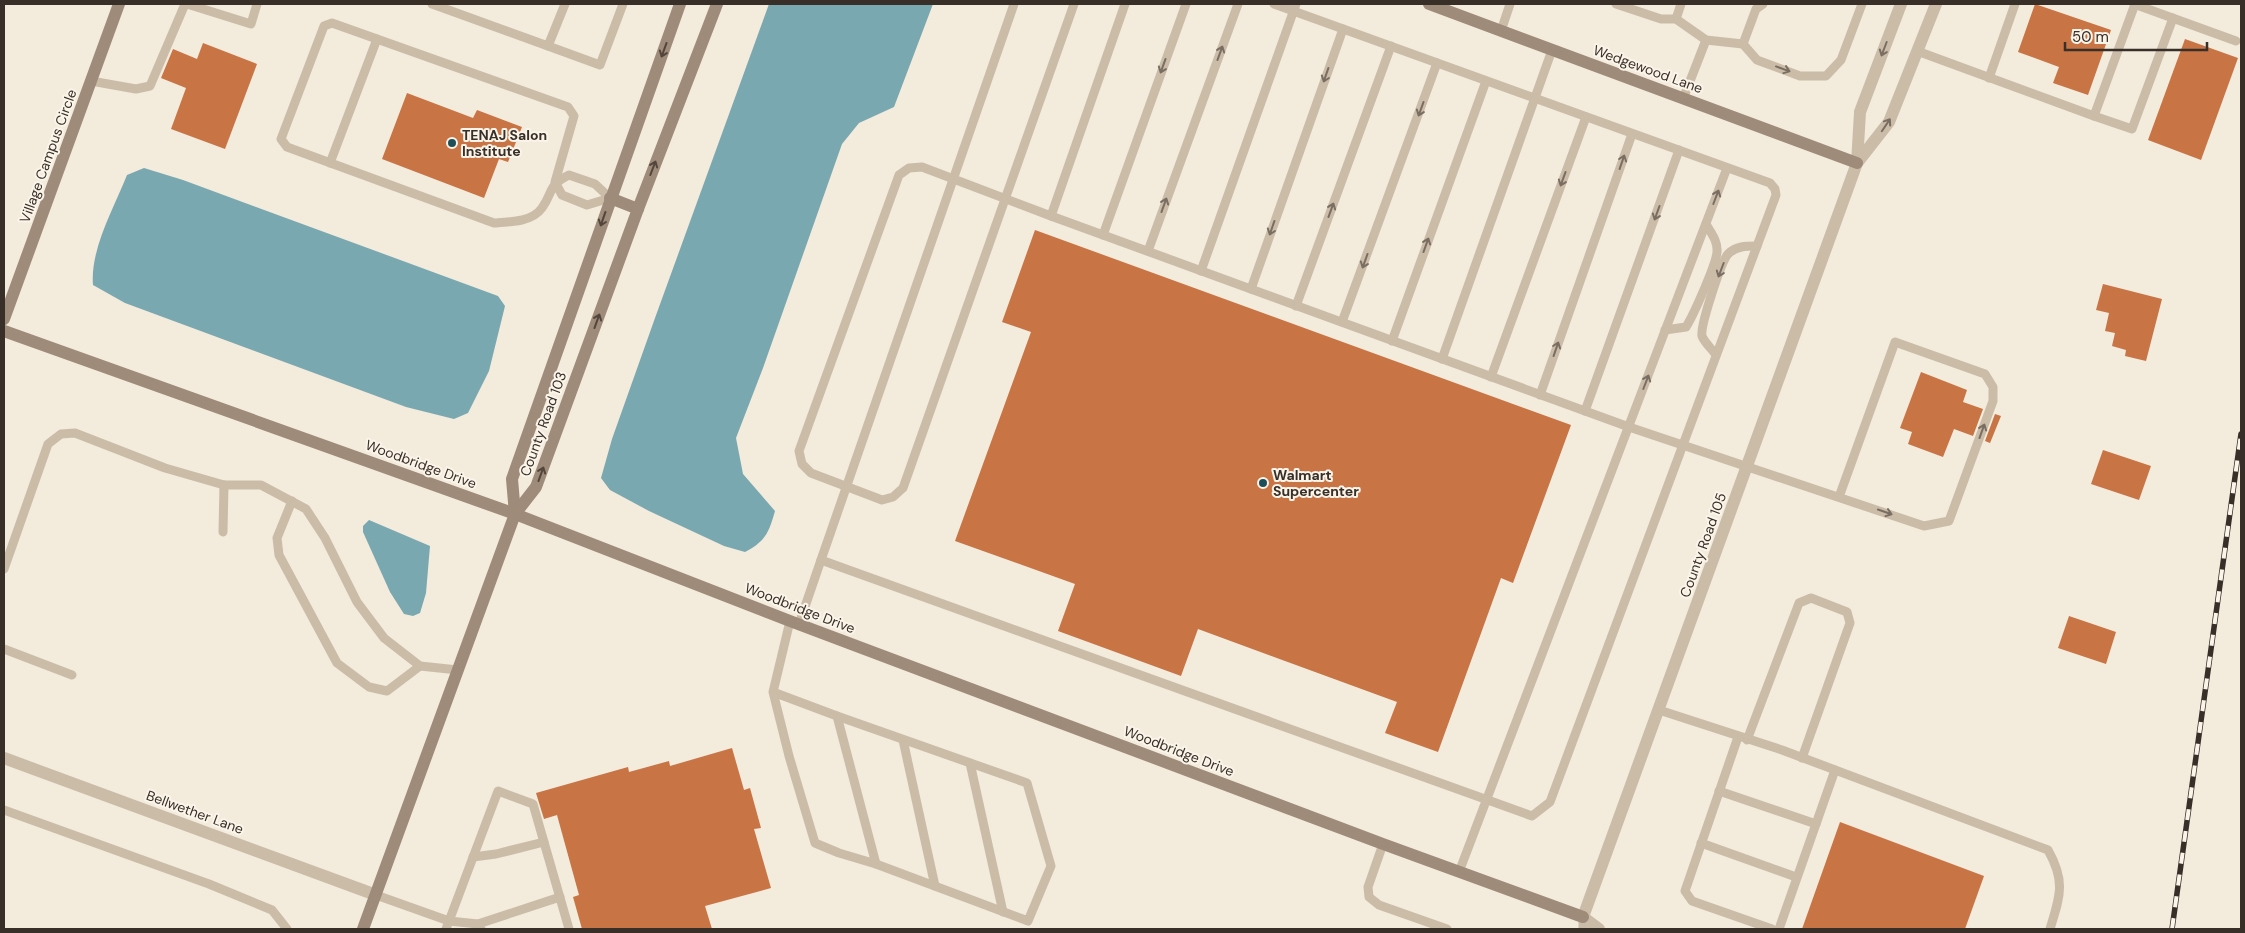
<svg xmlns="http://www.w3.org/2000/svg" width="2245" height="933" viewBox="0 0 2245 933" font-family="'DM Sans',sans-serif">
  <style>
    .water { fill: #7aa8b1 }
    .building { fill: #c87445 }
    .lines { fill: none; stroke-linecap: round; stroke-linejoin: round }
    .lane { stroke: #cbbca8; stroke-width: 9 }
    .street { stroke: #cbbca8; stroke-width: 12 }
    .secondary { stroke: #9f8b79; stroke-width: 12 }
    .rail-casing { stroke: #382f28; stroke-width: 5.5 }
    .rail { stroke: #faf4e9; stroke-width: 4; stroke-dasharray: 11; stroke-linecap: butt }
    .oneway { stroke: #7a6e62 }
    .oneway2 { stroke: #52463c }
    .poi-dot { fill: #1d4f5a; stroke: #faf4e9; stroke-width: 2 }
    .labels { text-anchor: middle; dominant-baseline: central; stroke-width: 4; stroke-linejoin: round; paint-order: stroke }
    .street-label { font-size: 14px; fill: #382f28; stroke: #faf4e9 }
    .poi-label { font-size: 14px; font-weight: bold; fill: #382f28; stroke: #faf4e9; text-anchor: start }
  </style>
  <rect width="100%" height="100%" fill="#f3ebdc"/>
  <g class="water">
    <path d="M769,4H933L894,107L859,123L842,144L763,368L736,438L743,474L775,511C769,532 766,541 745,552L724,546L649,511L610,490L601,478L612,439L655,318Z"/>
    <path d="M144,168L183,180L498,296L505,306L489,371L468,413L454,419L406,407L125,303L93,285C90,249 114,208 127,175Z"/>
    <polygon points="369,520 430,546 426,593 420,613 413,616 404,614 390,592 363,532 363,526"/>
  </g>
  <g class="building">
    <polygon points="2035,4 2111,30 2088,95 2053,83 2059,67 2018,52"/>
    <polygon points="2185,39 2238,58 2201,160 2148,140"/>
    <polygon points="203,43 257,64 225,149 171,129 186,88 161,78 173,49 197,59"/>
    <polygon points="407,93 473,118 477,110 522,127 508,162 499,159 484,198 382,159"/>
    <polygon points="1035,230 1571,425 1513,583 1501,578 1438,752 1385,733 1397,702 1198,629 1181,676 1058,631 1075,584 955,541 1031,332 1002,322"/>
    <polygon points="2103,284 2162,299 2146,361 2125,356 2126,350 2112,346 2115,333 2105,331 2109,313 2096,310"/>
    <polygon points="1921,372 1967,390 1963,402 1983,409 1973,436 1954,429 1943,457 1908,444 1912,432 1900,428"/>
    <polygon points="1995,414 2001,416 1990,443 1985,441"/>
    <polygon points="2103,450 2151,466 2139,500 2091,484"/>
    <polygon points="2069,616 2116,632 2106,664 2058,648"/>
    <polygon points="732,748 744,790 750,788 761,828 754,829 771,888 705,906 712,929 582,929 573,897 579,895 557,815 544,819 536,793 628,767 629,772 669,761 670,766"/>
    <polygon points="1840,822 1984,876 1965,929 1802,929"/>
  </g>
  <g class="lines">
    <g class="lane">
      <polyline points="187,4 251,24 257,4"/>
      <polyline points="432,4 548,46 565,4"/>
      <polyline points="1014,4 821,560 1532,816 1550,802 1776,195 1775,189 1770,183 1274,4"/>
      <polyline points="1074,4 903,488 893,497 882,500 811,473 802,464 799,451 899,175 909,168 922,167 1051,216 1629,427 1924,526 1949,521 1993,401 1993,387 1985,374 1895,342 1839,497"/>
      <polyline points="1616,4 1661,19 1676,19 1706,40 1743,44 1756,9 1763,4"/>
      <polyline points="2134,4 2236,41"/>
      <polyline points="1676,19 1681,4"/>
      <polyline points="1501,31 1510,4"/>
      <polyline points="1743,44 1757,60 1800,76 1826,76 1841,60 1862,4"/>
      <polyline points="548,46 600,65 623,4"/>
      <polyline points="1917,51 2094,116 2135,4"/>
      <polyline points="1989,78 2015,4"/>
      <polyline points="91,81 136,89 150,86 185,4"/>
      <polyline points="1683,99 1706,40"/>
      <polyline points="2094,116 2132,129 2173,18"/>
      <polyline points="330,163 377,39"/>
      <path d="M610,198L595,184L569,175C547,186 554,191 542,208C532,222 510,222 494,223L287,147L281,139L324,26L332,23L568,107L574,116L555,182L562,195L587,205L610,198"/>
      <polyline points="1051,216 1125,4"/>
      <polyline points="1103,235 1186,4"/>
      <polyline points="1148,251 1238,4"/>
      <polyline points="1201,271 1296,4"/>
      <polyline points="1251,289 1343,29"/>
      <polyline points="1296,306 1391,46"/>
      <polyline points="1342,322 1437,63"/>
      <path d="M1665,330L1686,327C1693,316 1716,265 1717,252C1718,241 1711,233 1706,224"/>
      <polyline points="1392,341 1486,81"/>
      <path d="M1716,355C1712,349 1704,342 1702,336C1700,326 1721,262 1728,254C1736,246 1746,246 1757,246"/>
      <polyline points="1442,359 1552,50"/>
      <polyline points="1491,377 1586,117"/>
      <polyline points="1540,395 1632,134"/>
      <polyline points="1585,411 1679,150"/>
      <polyline points="292,501 277,538 279,555 337,663 369,687 387,691 420,666"/>
      <polyline points="223,532 224,485"/>
      <polyline points="4,569 48,444 61,434 75,433 165,468 224,485 261,485 306,509 325,538 357,602 384,638 420,666 458,670"/>
      <polyline points="799,624 821,560"/>
      <polyline points="4,649 72,675"/>
      <polyline points="773,692 837,716 876,864 839,853 815,843 789,756 773,692 790,621"/>
      <path d="M1659,710L1782,750L2048,850C2066,882 2060,896 2050,929"/>
      <polyline points="837,716 1027,783 1051,866 1028,921 876,864"/>
      <polyline points="1738,737 1685,891 1692,901 1772,929"/>
      <polyline points="903,740 935,886"/>
      <polyline points="1747,740 1799,603 1811,598 1847,612 1850,623 1802,758"/>
      <polyline points="970,763 1003,912"/>
      <polyline points="1719,791 1816,824"/>
      <polyline points="4,810 209,884 272,910 287,929"/>
      <polyline points="1701,843 1796,877"/>
      <polyline points="1383,844 1368,887 1369,897 1379,905 1447,929"/>
      <polyline points="473,857 496,854 544,842"/>
      <polyline points="1459,872 1727,168"/>
      <polyline points="376,895 449,921 478,924 481,929"/>
      <polyline points="478,924 560,897"/>
      <polyline points="446,929 498,791 533,804 569,929"/>
      <polyline points="1583,929 1583,917"/>
      <polyline points="1779,929 1835,770"/>
    </g>
    <g class="street">
      <polyline points="1857,163 1889,122 1936,4"/>
      <polyline points="4,758 376,895"/>
      <polyline points="1599,929 1583,917 1857,163 1860,112 1901,4"/>
    </g>
    <g class="secondary">
      <polyline points="1429,4 1857,163"/>
      <polyline points="610,198 638,209"/>
      <polyline points="4,319 119,4"/>
      <polyline points="4,331 515,514 790,621 1383,844 1583,917"/>
      <polyline points="515,514 512,479 680,4"/>
      <polyline points="363,929 515,514 536,487 638,209 717,4"/>
    </g>
    <defs>
      <polyline id="rail" points="2172,929 2241,434"/>
    </defs>
    <use href="#rail" class="rail-casing"/>
    <use href="#rail" class="rail"/>
  </g>
  <defs><path id="oneway-shaft" d="M-6 0H5M1.5-3L5.5 0L1.5 3" fill="none" stroke-width="1.6" stroke-linecap="round" stroke-linejoin="round" transform="scale(1.25)"/></defs>
  <g class="oneway">
    <use href="#oneway-shaft" transform="translate(1884 49) rotate(111)"/>
    <use href="#oneway-shaft" transform="translate(1220 53) rotate(-70)"/>
    <use href="#oneway-shaft" transform="translate(1163 66) rotate(110)"/>
    <use href="#oneway-shaft" transform="translate(1783 69) rotate(20)"/>
    <use href="#oneway-shaft" transform="translate(1326 75) rotate(109)"/>
    <use href="#oneway-shaft" transform="translate(1421 109) rotate(110)"/>
    <use href="#oneway-shaft" transform="translate(1886 125) rotate(-56)"/>
    <use href="#oneway-shaft" transform="translate(1622 162) rotate(-71)"/>
    <use href="#oneway-shaft" transform="translate(1563 179) rotate(110)"/>
    <use href="#oneway-shaft" transform="translate(1716 197) rotate(-69)"/>
    <use href="#oneway-shaft" transform="translate(1164 205) rotate(-70)"/>
    <use href="#oneway-shaft" transform="translate(1331 210) rotate(-70)"/>
    <use href="#oneway-shaft" transform="translate(1657 213) rotate(110)"/>
    <use href="#oneway-shaft" transform="translate(1272 228) rotate(109)"/>
    <use href="#oneway-shaft" transform="translate(1426 245) rotate(-70)"/>
    <use href="#oneway-shaft" transform="translate(1365 261) rotate(110)"/>
    <use href="#oneway-shaft" transform="translate(1721 270) rotate(111)"/>
    <use href="#oneway-shaft" transform="translate(1556 349) rotate(-71)"/>
    <use href="#oneway-shaft" transform="translate(1646 382) rotate(-69)"/>
    <use href="#oneway-shaft" transform="translate(1982 431) rotate(-70)"/>
    <use href="#oneway-shaft" transform="translate(1885 512) rotate(19)"/>
  </g>
  <g class="oneway2">
    <use href="#oneway-shaft" transform="translate(664 50) rotate(110)"/>
    <use href="#oneway-shaft" transform="translate(653 168) rotate(-69)"/>
    <use href="#oneway-shaft" transform="translate(603 219) rotate(109)"/>
    <use href="#oneway-shaft" transform="translate(597 321) rotate(-70)"/>
    <use href="#oneway-shaft" transform="translate(541 474) rotate(-70)"/>
  </g>
  <g class="poi-dot">
    <circle cx="452" cy="143" r="5"/>
    <circle cx="1263" cy="483" r="5"/>
  </g>
  <g class="labels">
    <g class="street-label">
      <text transform="translate(1648 69) rotate(20)">Wedgewood Lane</text>
      <text transform="translate(48 156) rotate(-70)">Village Campus Circle</text>
      <text transform="translate(543 424) rotate(-70)">County Road 103</text>
      <text transform="translate(421 464) rotate(20)">Woodbridge Drive</text>
      <text transform="translate(1703 545) rotate(-70)">County Road 105</text>
      <text transform="translate(800 608) rotate(21)">Woodbridge Drive</text>
      <text transform="translate(1179 751) rotate(21)">Woodbridge Drive</text>
      <text transform="translate(195 812) rotate(20)">Bellwether Lane</text>
    </g>
    <g class="poi-label">
      <text x="462" y="135">TENAJ Salon<tspan x="462" dy="16">Institute</tspan></text>
      <text x="1273" y="475">Walmart<tspan x="1273" dy="16">Supercenter</tspan></text>
    </g>
  </g>
  <rect width="2245" height="933" fill="none" stroke="#382f28" stroke-width="10"/>
  <path d="M2065 42v8h142v-8" fill="none" stroke="#382f28" stroke-width="2.5"/>
  <text x="2072" y="42" font-size="15" fill="#382f28" stroke="#faf4e9" stroke-width="4" paint-order="stroke">50 m</text>
</svg>
